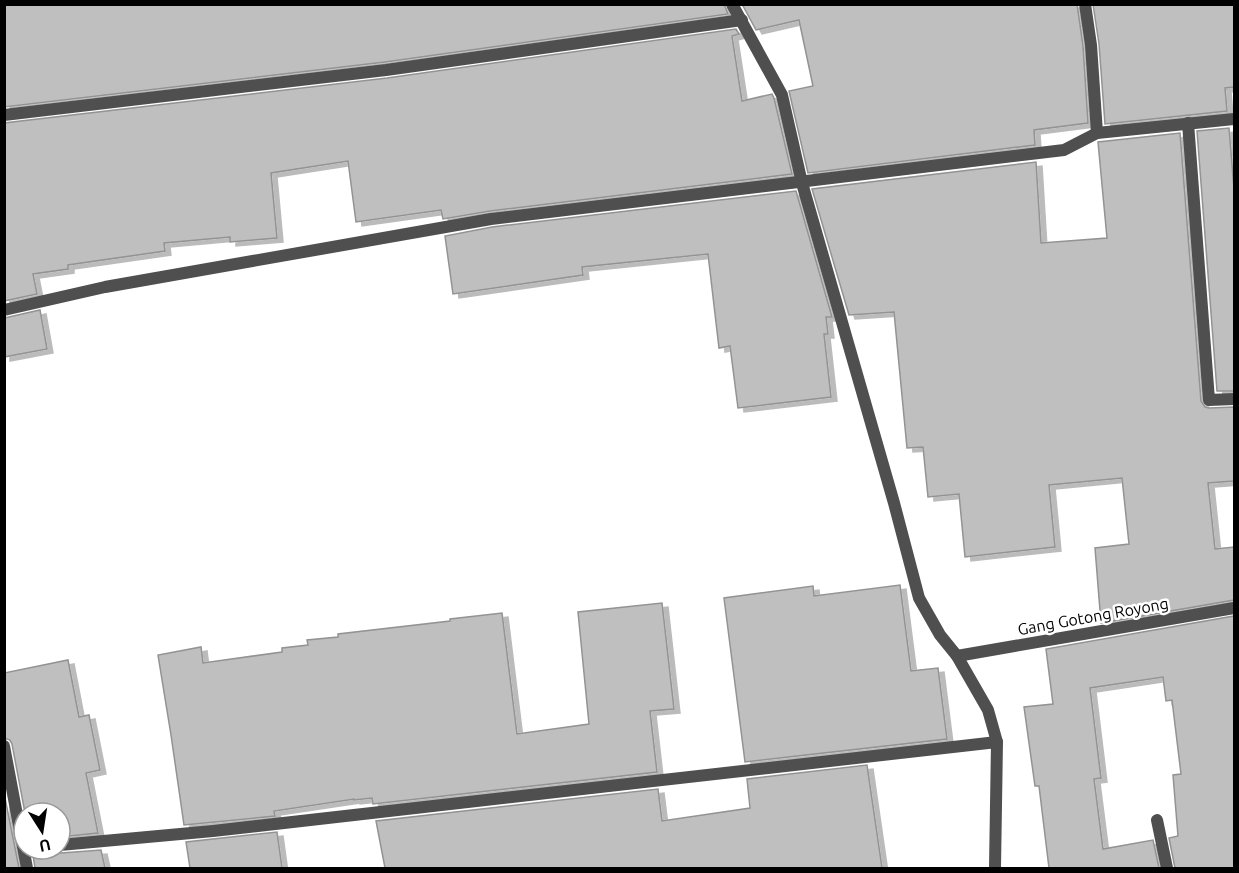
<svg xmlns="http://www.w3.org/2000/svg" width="1239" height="873" viewBox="0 0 1239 873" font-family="Ubuntu,sans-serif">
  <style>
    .building { fill: #bfbfbf; stroke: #939393; stroke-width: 1.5; filter: url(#shadow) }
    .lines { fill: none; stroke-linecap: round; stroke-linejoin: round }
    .minor { stroke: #4f4f4f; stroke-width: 12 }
    .labels { text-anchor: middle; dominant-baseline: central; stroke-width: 5; stroke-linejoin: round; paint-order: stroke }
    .street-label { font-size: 16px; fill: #000; stroke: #fff }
  </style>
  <defs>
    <filter id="shadow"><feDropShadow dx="6" dy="4" stdDeviation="0" flood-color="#0004"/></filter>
  </defs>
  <rect width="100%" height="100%" fill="#fff"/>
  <g class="building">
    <polygon points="4,4 724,4 728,14 385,62 4,107"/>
    <polygon points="742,4 1077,4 1083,46 1088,123 1034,130 1035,145 808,173 789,91 813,86 799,20 756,30"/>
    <polygon points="1093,4 1234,4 1234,87 1225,88 1227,111 1105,124 1099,44"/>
    <polygon points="736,29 739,34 732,36 742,101 772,94 774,98 792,174 490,211 443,219 441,210 356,222 348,161 271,173 277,238 230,242 230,237 164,243 165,251 68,265 68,269 33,274 37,294 4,301 4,123 387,78"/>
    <polygon points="1229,128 1234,189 1234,391 1217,391 1197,131"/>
    <polygon points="1180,133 1201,401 1205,407 1209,408 1234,407 1234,481 1208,483 1215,549 1234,547 1234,600 1101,623 1095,548 1129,544 1122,478 1049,485 1055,547 965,557 959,494 928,497 923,447 907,448 894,312 849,315 812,189 1036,162 1041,243 1107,238 1098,142"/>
    <polygon points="796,191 832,317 826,317 828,334 824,334 831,397 738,408 730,346 719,348 708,254 582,267 583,275 453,294 445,236 492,227"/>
    <polygon points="40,310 47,349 4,357 4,318"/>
    <polygon points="900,585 911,671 938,668 947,739 745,762 724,598 813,586 814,596"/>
    <polygon points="662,603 674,709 650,711 657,772 373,804 372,798 354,800 354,799 274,811 275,816 184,825 171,735 158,655 201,647 203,663 282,652 282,648 308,645 307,640 338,637 338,634 450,621 450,619 502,613 517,734 589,724 578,612"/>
    <polygon points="1234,616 1234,868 1175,868 1169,838 1178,836 1173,775 1181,774 1172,700 1166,701 1163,677 1090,688 1101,778 1094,779 1103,849 1153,840 1159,868 1049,868 1039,786 1035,786 1024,707 1053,704 1046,649"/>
    <polygon points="68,660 79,717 89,715 100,770 86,773 98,833 60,837 60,813 25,813 12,744 10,740 4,738 4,673"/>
    <polygon points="867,765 882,868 385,868 376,821 658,789 662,821 750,808 747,779"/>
    <polygon points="4,793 19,868 4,868"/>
    <polygon points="277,832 282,868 190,868 186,842"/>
    <polygon points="32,849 53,849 56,852 61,853 101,850 105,868 35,868"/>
  </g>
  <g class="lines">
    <g class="minor">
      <polyline points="732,4 782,95 802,183 894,503 919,598 940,635 957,656 988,710 997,742 995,868"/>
      <polyline points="1085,4 1091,45 1097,133"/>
      <polyline points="4,115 386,70 742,20"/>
      <polyline points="1188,123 1209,400 1234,399"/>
      <polyline points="4,310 105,287 491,219 1064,150 1097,133 1234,119"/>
      <polyline points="957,656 1234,608"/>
      <polyline points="4,746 27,868"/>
      <polyline points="1157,820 1167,868"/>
      <polyline points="60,845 213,831 997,742"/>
    </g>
  </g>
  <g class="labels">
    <g class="street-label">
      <text transform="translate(1093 616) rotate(-10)">Gang Gotong Royong</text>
    </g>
  </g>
  <rect width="1239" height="873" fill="none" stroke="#000000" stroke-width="12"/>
  <g transform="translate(42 831) rotate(168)"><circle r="28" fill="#ffffff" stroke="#999999" stroke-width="1.5"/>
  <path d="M0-4.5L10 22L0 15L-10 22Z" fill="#000000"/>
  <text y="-9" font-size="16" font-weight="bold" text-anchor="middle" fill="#000000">U</text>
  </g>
</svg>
